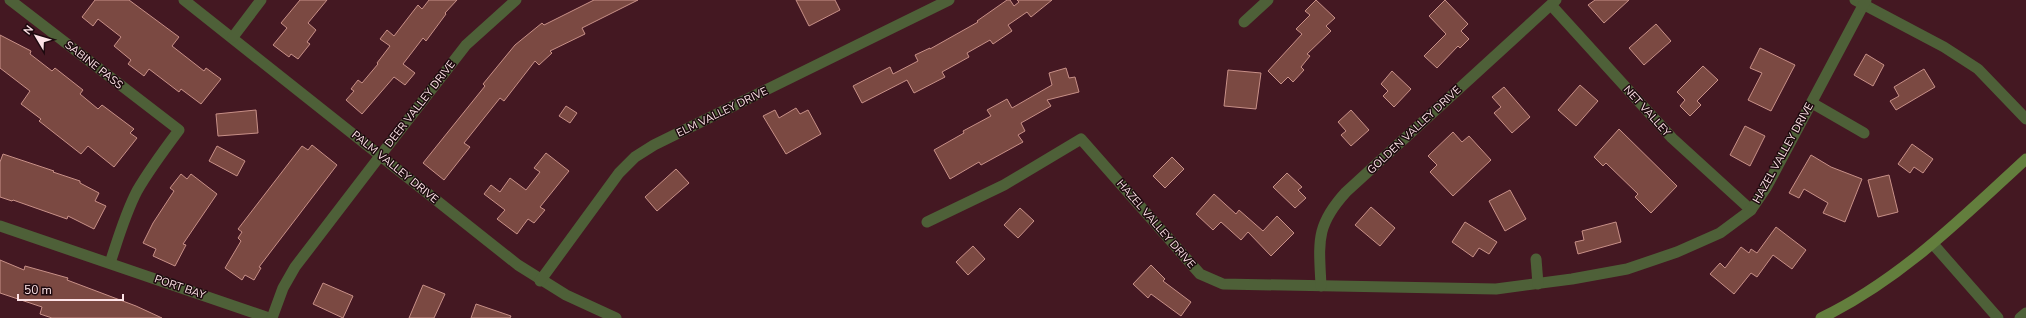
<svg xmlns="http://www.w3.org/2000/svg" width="2026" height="318" viewBox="0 0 2026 318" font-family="'Nunito Sans',sans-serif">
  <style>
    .building { fill: #7b4942; stroke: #c89088 }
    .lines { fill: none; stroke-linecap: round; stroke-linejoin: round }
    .minor { stroke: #4e6038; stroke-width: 11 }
    .secondary { stroke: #637e3d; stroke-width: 11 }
    .labels { text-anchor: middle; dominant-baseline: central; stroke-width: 3; stroke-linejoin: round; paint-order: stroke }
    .street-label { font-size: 11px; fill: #fde3e7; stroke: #1e0a0f }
  </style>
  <rect width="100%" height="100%" fill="#441822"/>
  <g class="building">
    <polygon points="95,0 129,0 179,37 172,46 204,71 206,68 221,79 201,104 181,89 179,92 149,69 144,76 128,64 131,60 114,46 121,37 98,19 93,26 82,17"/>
    <polygon points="300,0 327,0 308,23 316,30 307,42 310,44 298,59 291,54 289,57 273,45 287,28 281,23"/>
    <polygon points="429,0 457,0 445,13 446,14 426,41 423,38 403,64 415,73 405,85 394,77 362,114 346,100 354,91 351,89 358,80 362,83 378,64 377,63 390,46 380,39 387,30 394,36 418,5 422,9"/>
    <polygon points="594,0 638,0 582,28 585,34 550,51 552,53 539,65 535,61 504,101 500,98 464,143 470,147 444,180 423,163 485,86 483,84 515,45 542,23 544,25"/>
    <polygon points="796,0 835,0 840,10 809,26"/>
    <polygon points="1007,0 1010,0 1014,6 1019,2 1017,0 1052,0 1031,17 1027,12 1008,25 1012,31 993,44 990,40 967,53 969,57 942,72 945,77 914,93 907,80 862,103 853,86 890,67 893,74 918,61 915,55 930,48 930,49 978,22 977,21"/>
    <polygon points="1316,0 1335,18 1326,26 1331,31 1307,54 1310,56 1301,67 1304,70 1293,82 1288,77 1281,84 1268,71 1302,34 1296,29 1310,15 1305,11"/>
    <polygon points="1445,0 1468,24 1461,31 1469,39 1460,48 1458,46 1437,68 1424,56 1446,34 1429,16"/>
    <polygon points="1595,0 1629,0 1604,23 1588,5"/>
    <polygon points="1656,24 1671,41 1644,65 1629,48"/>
    <polygon points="0,35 31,51 30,54 52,71 55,68 83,90 80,94 98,109 102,105 134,129 130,133 137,138 114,167 88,146 81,154 39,121 41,119 21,104 30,91 0,68"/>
    <polygon points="1760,48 1795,65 1771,111 1748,100 1762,73 1750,68"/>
    <polygon points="1866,54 1884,65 1873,86 1854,75"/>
    <polygon points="1703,66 1718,80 1697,101 1701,105 1690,116 1680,106 1685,100 1677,92"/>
    <polygon points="1066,68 1069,78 1075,77 1079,92 1047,100 1051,106 1021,123 1025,131 1018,135 1023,142 981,165 979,162 950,179 934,150 964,133 963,131 991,116 987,110 1007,99 1012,108 1052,85 1049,73"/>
    <polygon points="1924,69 1935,87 1896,110 1890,101 1899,96 1894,87"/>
    <polygon points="1228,70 1261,73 1256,109 1224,106"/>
    <polygon points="1392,71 1411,89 1394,107 1383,96 1388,91 1381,84"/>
    <polygon points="1580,85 1598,101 1576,126 1558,110"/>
    <polygon points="1504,87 1530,117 1512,133 1494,113 1501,107 1492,97"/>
    <polygon points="566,106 577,113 570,123 559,116"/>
    <polygon points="796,108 800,114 808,110 821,134 786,154 763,116 775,110 779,118"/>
    <polygon points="256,110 258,133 218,136 216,114"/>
    <polygon points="1351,110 1369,130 1351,146 1341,135 1346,131 1338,122"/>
    <polygon points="1745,126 1765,136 1750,166 1730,155"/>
    <polygon points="1619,129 1677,186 1651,213 1635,197 1638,194 1606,163 1603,166 1594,157"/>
    <polygon points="1453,132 1462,142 1469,136 1491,160 1453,196 1430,172 1437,165 1428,156"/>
    <polygon points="1912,144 1933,159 1923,173 1914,167 1910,173 1898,164"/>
    <polygon points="312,145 337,165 259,267 261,268 254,280 245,275 242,280 225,268 241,241 238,238 242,232 238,229 302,146 308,150"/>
    <polygon points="217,146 245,161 237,176 209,161"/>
    <polygon points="546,153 569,171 540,207 545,210 534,223 528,219 517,234 497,219 505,210 484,194 491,185 500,192 510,178 526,190 540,172 534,168"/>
    <polygon points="3,154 54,171 53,172 80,181 80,183 99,193 95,201 106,206 94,229 68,216 67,219 13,200 12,201 0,197 0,162"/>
    <polygon points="1811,155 1831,167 1862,179 1845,222 1823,213 1828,203 1804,189 1799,198 1789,193"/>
    <polygon points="1172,157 1184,169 1165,188 1153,176"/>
    <polygon points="676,169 689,183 657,211 645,197"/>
    <polygon points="1287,173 1302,187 1298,190 1306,198 1295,208 1273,187"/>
    <polygon points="181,174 187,179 191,174 217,194 183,244 186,245 175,266 153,256 156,249 143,243 153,223 174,191 170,188"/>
    <polygon points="1889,175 1898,212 1878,217 1868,180"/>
    <polygon points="1510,190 1526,219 1505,231 1489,201"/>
    <polygon points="1214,194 1236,214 1239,210 1263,231 1277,216 1294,233 1271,256 1248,232 1241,240 1221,222 1213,230 1196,214"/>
    <polygon points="1371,207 1395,228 1380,246 1355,225"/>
    <polygon points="1020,208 1034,221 1018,238 1004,225"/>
    <polygon points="1465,222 1497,242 1489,254 1479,248 1473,257 1452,242"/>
    <polygon points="1616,222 1621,242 1578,254 1575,242 1584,240 1582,231"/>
    <polygon points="1776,227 1806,250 1792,269 1773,255 1757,277 1751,273 1734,294 1710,274 1720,263 1725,268 1741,247 1749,253 1751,249 1757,253"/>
    <polygon points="973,246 985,259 968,275 956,262"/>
    <polygon points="0,260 24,270 25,266 68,278 67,280 136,306 162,318 52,318 40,314 42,307 0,293"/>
    <polygon points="1151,265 1165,279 1163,281 1191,302 1181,316 1151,294 1148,298 1133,284"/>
    <polygon points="323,283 353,296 343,318 313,304"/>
    <polygon points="423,285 445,294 434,318 409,318"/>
    <polygon points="476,304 511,316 510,318 471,318"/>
  </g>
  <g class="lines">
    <g class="minor">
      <path d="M10,0L179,130C164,150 149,170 137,191C125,214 118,239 110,263"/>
      <polyline points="184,0 518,265 566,295 616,318"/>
      <polyline points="1855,0 1944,47 1978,69 2026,119"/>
      <polyline points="1551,5 1672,138 1751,210"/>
      <polyline points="1244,22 1268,0"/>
      <polyline points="233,37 261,0"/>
      <polyline points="1812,103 1864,133"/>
      <polyline points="927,222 1004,185 1081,139 1200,274 1223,284 1496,289 1572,279 1627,269 1677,252 1720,233 1751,210 1766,188 1866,0"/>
      <polyline points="0,226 269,318"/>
      <polyline points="1933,244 1998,318"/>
      <polyline points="1536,259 1538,284"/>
      <polyline points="540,281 619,173 635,157 654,145 949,0"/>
      <path d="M1321,286C1319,242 1315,226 1346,192L1556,0"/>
      <polyline points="272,318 283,288 295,267 380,156 466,45 516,0"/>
      <polyline points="2020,318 2026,313"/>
    </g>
    <path class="secondary" d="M1821,318C1900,280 1962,218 2026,159"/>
  </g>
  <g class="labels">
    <g class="street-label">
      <text transform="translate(94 65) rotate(38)">SABINE PASS</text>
      <text transform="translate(420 104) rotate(-52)">DEER VALLEY DRIVE</text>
      <text transform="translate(1647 111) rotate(48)">NET VALLEY</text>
      <text transform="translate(722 112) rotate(-26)">ELM VALLEY DRIVE</text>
      <text transform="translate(1414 130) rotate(-43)">GOLDEN VALLEY DRIVE</text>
      <text transform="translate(1783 153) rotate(-61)">HAZEL VALLEY DRIVE</text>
      <text transform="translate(395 167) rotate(39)">PALM VALLEY DRIVE</text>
      <text transform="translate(1156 224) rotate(49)">HAZEL VALLEY DRIVE</text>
      <text transform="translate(180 287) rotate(19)">PORT BAY</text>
    </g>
  </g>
  <g transform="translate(36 36) rotate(308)" stroke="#1e0a0f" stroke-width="3" paint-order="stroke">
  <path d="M0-3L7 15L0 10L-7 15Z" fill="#fde3e7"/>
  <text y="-6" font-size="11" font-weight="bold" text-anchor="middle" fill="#fde3e7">N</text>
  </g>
  <path d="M18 294v6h105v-6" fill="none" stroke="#fde3e7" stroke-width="2"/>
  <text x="24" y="294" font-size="12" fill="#fde3e7" stroke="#1e0a0f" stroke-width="3" paint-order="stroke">50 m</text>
</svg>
